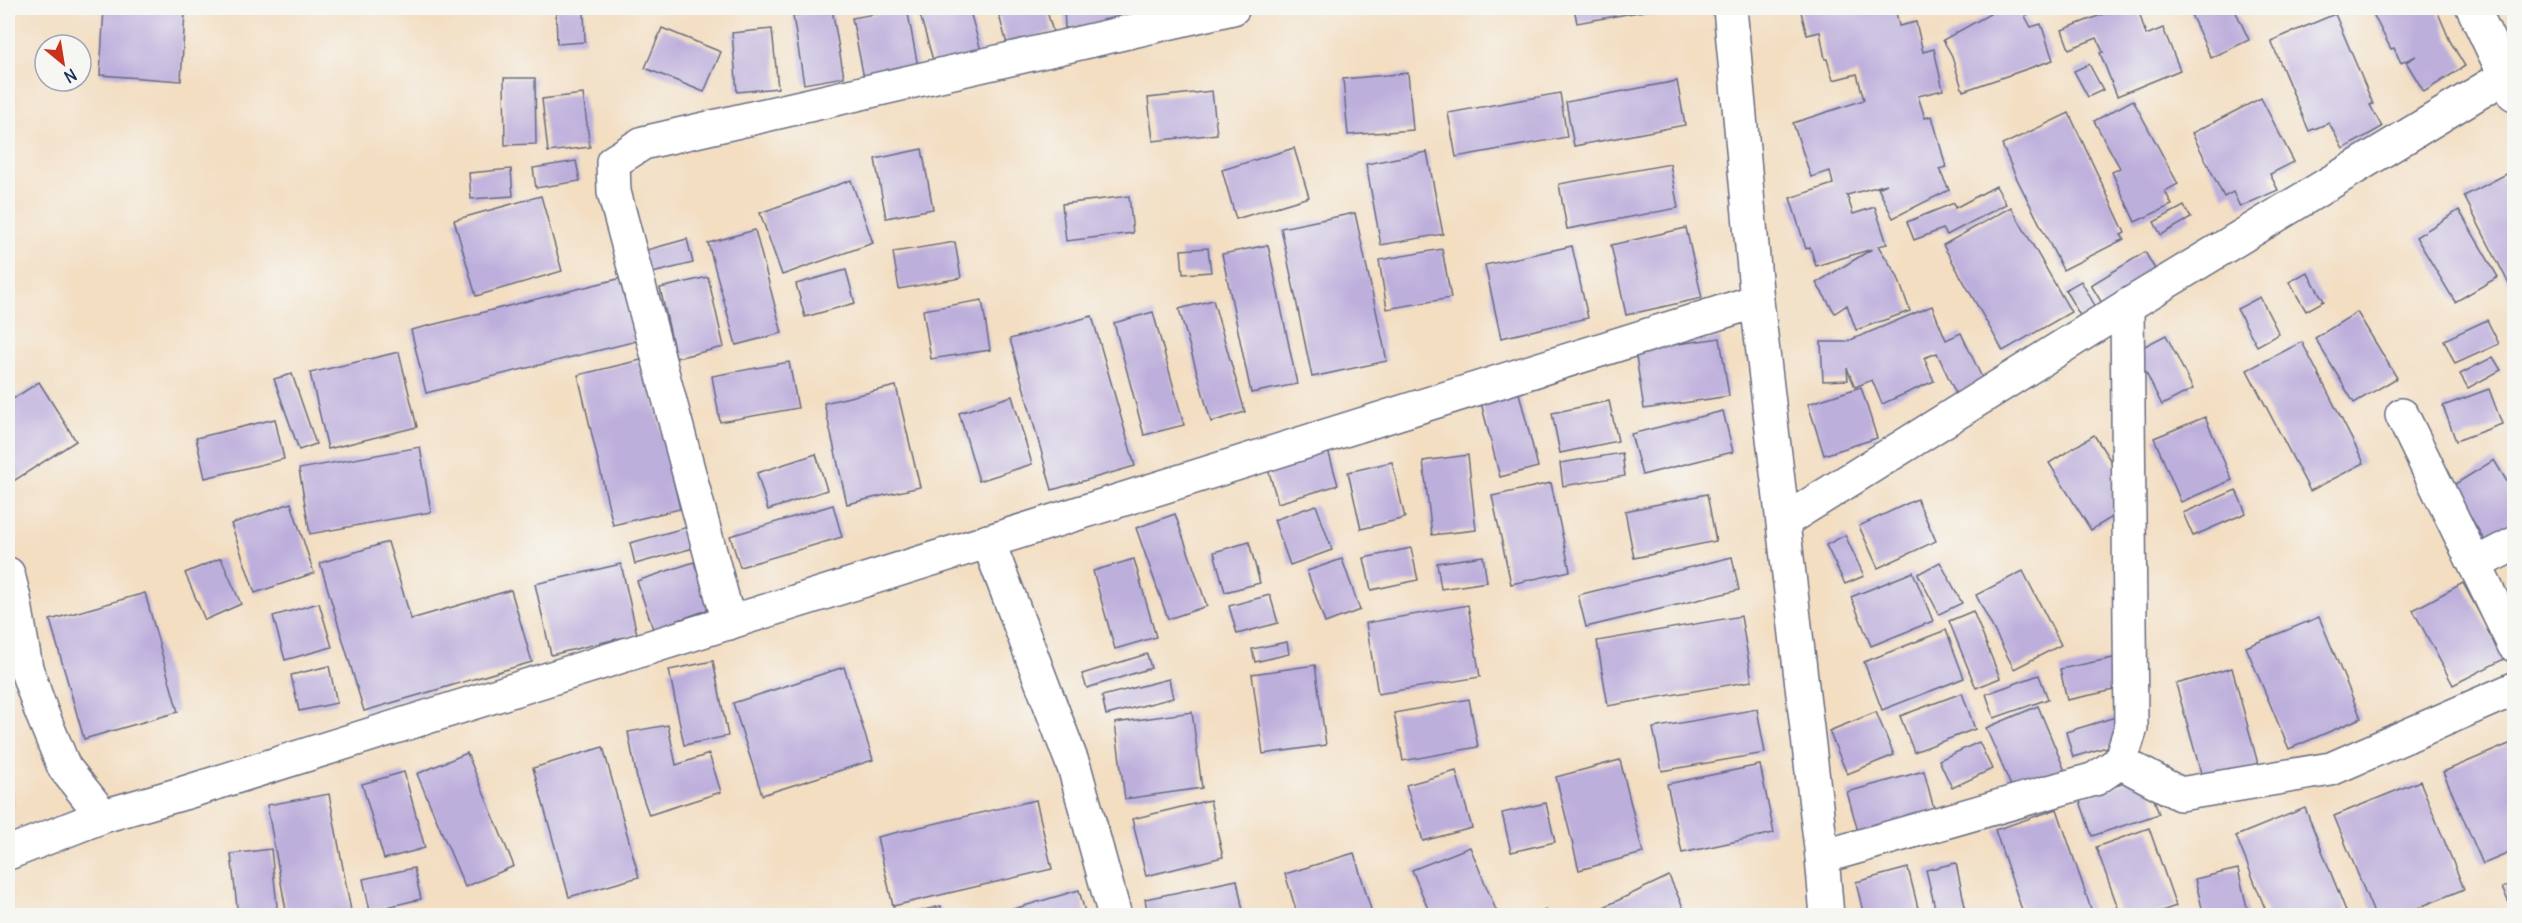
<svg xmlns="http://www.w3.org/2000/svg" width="2522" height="923" viewBox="0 0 2522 923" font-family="Delius,sans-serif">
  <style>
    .building { fill: #bdafdc }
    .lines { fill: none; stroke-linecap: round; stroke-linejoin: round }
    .street-casing { stroke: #676c81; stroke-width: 36 }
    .secondary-casing { stroke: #676c81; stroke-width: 36 }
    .street { stroke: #fff; stroke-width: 33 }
    .secondary { stroke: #fff; stroke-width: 33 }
  </style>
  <rect width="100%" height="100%" fill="#f6f6f2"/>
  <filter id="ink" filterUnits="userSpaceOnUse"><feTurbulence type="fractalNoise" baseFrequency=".0167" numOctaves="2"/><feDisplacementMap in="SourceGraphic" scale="12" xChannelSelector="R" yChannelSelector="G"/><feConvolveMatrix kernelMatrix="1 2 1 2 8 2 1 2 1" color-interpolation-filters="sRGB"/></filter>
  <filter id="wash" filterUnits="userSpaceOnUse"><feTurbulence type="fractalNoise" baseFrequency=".008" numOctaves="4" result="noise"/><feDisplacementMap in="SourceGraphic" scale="24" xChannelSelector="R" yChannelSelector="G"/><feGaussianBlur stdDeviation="1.35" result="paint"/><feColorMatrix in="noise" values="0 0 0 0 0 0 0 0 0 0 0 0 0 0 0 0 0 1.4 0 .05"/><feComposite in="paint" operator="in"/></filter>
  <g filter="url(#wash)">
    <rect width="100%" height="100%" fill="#f3dec2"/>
    <g id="blocks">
      <g class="building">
        <polygon points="104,8 185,12 181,81 100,75"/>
        <polygon points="556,8 584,8 585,42 557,44"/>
        <polygon points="907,8 918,67 864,78 852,18"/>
        <polygon points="918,8 969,8 984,61 937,74"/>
        <polygon points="997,8 1046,8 1053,32 1007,44"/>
        <polygon points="1064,8 1117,8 1117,26 1065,28"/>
        <polygon points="1574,8 1655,8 1655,9 1577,23"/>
        <polygon points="1800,8 1909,8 1896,12 1899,26 1916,22 1923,52 1934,49 1943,90 1918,96 1925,118 1932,116 1946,167 1939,169 1949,190 1893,218 1878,188 1887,184 1847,195 1853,214 1875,207 1887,244 1878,246 1897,275 1910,311 1856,330 1847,305 1835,313 1816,283 1872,249 1816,266 1810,247 1806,249 1790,198 1833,184 1830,171 1811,177 1793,123 1864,100 1857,74 1833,80 1827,59 1825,59 1820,32 1807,35"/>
        <polygon points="1987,8 2032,8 2034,12 2025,16 2031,27 2041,24 2053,60 1963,91 1951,54 1943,40 1990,14"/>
        <polygon points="2119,8 2138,8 2146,35 2163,28 2180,70 2117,96 2100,53 2103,52 2097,38 2069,49 2062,30"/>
        <polygon points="2188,8 2234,8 2249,40 2211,58"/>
        <polygon points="2370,8 2436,8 2450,41 2465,66 2424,92 2406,62 2416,56 2401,63 2394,48 2391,49"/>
        <polygon points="832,9 844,77 804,84 793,16"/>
        <polygon points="2335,14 2373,104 2370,105 2382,127 2343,149 2329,123 2309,131 2271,41"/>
        <polygon points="662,28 721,52 704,92 645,68"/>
        <polygon points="772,29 778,88 737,92 732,33"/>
        <polygon points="2089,64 2103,90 2088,97 2074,71"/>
        <polygon points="1408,73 1413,130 1348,135 1343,79"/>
        <polygon points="504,78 535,78 536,144 505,145"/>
        <polygon points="1677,81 1685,125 1574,146 1566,102"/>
        <polygon points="1212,91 1217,134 1153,141 1148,98"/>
        <polygon points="1560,93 1567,137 1456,157 1448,113"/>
        <polygon points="583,94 590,147 548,152 542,99"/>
        <polygon points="2261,98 2294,162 2270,174 2278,190 2240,207 2233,192 2224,197 2192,133"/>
        <polygon points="2133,100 2178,184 2165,191 2172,205 2135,222 2112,172 2120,168 2094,121"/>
        <polygon points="2069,113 2125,233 2121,235 2124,239 2063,270 2016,177 2002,145"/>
        <polygon points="1294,148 1309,197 1236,219 1222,170"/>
        <polygon points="922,149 933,209 886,218 875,159"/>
        <polygon points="1427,152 1443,234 1381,245 1366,164"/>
        <polygon points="576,161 580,181 536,188 533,168"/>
        <polygon points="1670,164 1678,208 1567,229 1559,184"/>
        <polygon points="511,169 513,196 471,199 469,173"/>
        <polygon points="2514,170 2514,294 2464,196"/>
        <polygon points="851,180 873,243 782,275 760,213"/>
        <polygon points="1996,186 2006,204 1947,235 1943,229 1914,240 1907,222 1954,203 1955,208"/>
        <polygon points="541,196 562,271 476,296 454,220"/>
        <polygon points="1129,196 1133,233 1066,241 1062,204"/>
        <polygon points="2184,206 2191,218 2161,235 2154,222"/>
        <polygon points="2011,207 2071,312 2003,351 1943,245"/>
        <polygon points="2459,210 2498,277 2455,302 2416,237"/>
        <polygon points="1355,213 1387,361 1312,377 1281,228"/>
        <polygon points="1686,228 1702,298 1626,315 1611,245"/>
        <polygon points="755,230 782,333 736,345 708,243"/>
        <polygon points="687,239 693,263 648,274 643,251"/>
        <polygon points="955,242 961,278 899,289 893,252"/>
        <polygon points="1268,245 1297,384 1251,393 1222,254"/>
        <polygon points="1572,246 1588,318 1501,338 1485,265"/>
        <polygon points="1208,248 1211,272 1183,274 1181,250"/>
        <polygon points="1442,249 1451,298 1387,309 1379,260"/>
        <polygon points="2145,252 2166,288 2112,320 2091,285"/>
        <polygon points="846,270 855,303 805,317 796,284"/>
        <polygon points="2307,272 2324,301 2306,311 2289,282"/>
        <polygon points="626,277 641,340 426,393 411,330"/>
        <polygon points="708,277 724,347 676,358 660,288"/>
        <polygon points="2081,281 2103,320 2088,329 2065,290"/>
        <polygon points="2260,297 2279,334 2257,346 2237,309"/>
        <polygon points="982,300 990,350 931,359 923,310"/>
        <polygon points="1213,300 1245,412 1211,422 1179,309"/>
        <polygon points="1932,306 1946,340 1961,333 1984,382 1956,394 1937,353 1924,358 1934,381 1882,404 1872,380 1855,387 1847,368 1848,380 1823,381 1821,342 1846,342"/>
        <polygon points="1153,312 1184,425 1144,435 1114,323"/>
        <polygon points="2357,312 2397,378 2354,403 2315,338"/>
        <polygon points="1092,316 1135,466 1052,490 1010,339"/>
        <polygon points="2487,320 2499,344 2455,364 2444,340"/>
        <polygon points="2166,335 2193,389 2162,405 2135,351"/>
        <polygon points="1720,338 1729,396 1644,409 1635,350"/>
        <polygon points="2302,342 2364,463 2310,491 2247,370"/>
        <polygon points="399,352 417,427 328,449 310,373"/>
        <polygon points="2493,357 2501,370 2468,388 2460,374"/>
        <polygon points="645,359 680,509 613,525 578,375"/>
        <polygon points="789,362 798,408 720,422 712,376"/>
        <polygon points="292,374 316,444 299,450 274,379"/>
        <polygon points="39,382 76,441 9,484 8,402"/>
        <polygon points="896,386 920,487 847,504 824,403"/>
        <polygon points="1861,387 1877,438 1824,455 1808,404"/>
        <polygon points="2489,389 2502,424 2456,441 2443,406"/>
        <polygon points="1519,393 1538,467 1500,477 1481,403"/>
        <polygon points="1012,396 1032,464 979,481 959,413"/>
        <polygon points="1609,401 1618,441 1560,453 1552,413"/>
        <polygon points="1723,411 1733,452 1642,475 1631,434"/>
        <polygon points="2205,417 2232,480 2181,502 2154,438"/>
        <polygon points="275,419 284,459 205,478 196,438"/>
        <polygon points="2094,435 2137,502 2091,530 2049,463"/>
        <polygon points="1326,443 1338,485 1278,503 1266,462"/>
        <polygon points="420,447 431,512 310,534 299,469"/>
        <polygon points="1622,453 1625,476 1563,486 1560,463"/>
        <polygon points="816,454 827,490 768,510 757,473"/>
        <polygon points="1468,455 1476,530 1432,535 1423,461"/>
        <polygon points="2494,460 2514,493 2514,537 2491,551 2452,486"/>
        <polygon points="1392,462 1405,518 1361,529 1348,472"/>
        <polygon points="1551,483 1570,571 1511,584 1492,496"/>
        <polygon points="2236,490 2246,513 2193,536 2183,513"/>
        <polygon points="1707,494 1716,541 1634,558 1625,511"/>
        <polygon points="1917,499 1936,541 1878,568 1859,526"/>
        <polygon points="291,503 314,573 255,593 231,524"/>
        <polygon points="833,505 842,537 740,567 730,536"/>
        <polygon points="1316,505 1332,550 1290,565 1274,520"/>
        <polygon points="1175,514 1207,606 1168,619 1136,528"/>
        <polygon points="695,525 701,546 635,564 630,543"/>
        <polygon points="1845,535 1864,576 1845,584 1826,545"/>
        <polygon points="388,542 411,619 511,590 532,662 364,711 320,563"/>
        <polygon points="1249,542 1260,583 1225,592 1214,552"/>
        <polygon points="1411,548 1418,580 1371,590 1364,558"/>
        <polygon points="1483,556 1487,582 1441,589 1437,563"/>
        <polygon points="1732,557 1739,590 1586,627 1578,595"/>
        <polygon points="221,558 241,604 205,620 185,573"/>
        <polygon points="1134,559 1156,637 1115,649 1093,571"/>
        <polygon points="1342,559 1360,610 1325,623 1307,571"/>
        <polygon points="694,562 710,609 653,629 637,581"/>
        <polygon points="1940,562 1962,603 1939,614 1918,574"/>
        <polygon points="621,564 637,634 551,655 535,584"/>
        <polygon points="2023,571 2061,645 2014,669 1976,595"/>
        <polygon points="1913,572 1933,621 1871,646 1851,597"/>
        <polygon points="2463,583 2504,659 2453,685 2413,610"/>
        <polygon points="145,593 178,712 84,739 50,620"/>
        <polygon points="1270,595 1278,623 1237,634 1229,606"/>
        <polygon points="319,603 332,647 285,660 273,616"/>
        <polygon points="1468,605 1480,677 1378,694 1366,623"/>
        <polygon points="1973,611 2000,678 1976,688 1949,621"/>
        <polygon points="1741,616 1752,681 1608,706 1597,641"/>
        <polygon points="2319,617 2361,718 2289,749 2246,647"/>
        <polygon points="1946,630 1964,678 1882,710 1864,662"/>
        <polygon points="1287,642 1289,654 1255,662 1252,649"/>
        <polygon points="1147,654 1151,668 1087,688 1082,674"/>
        <polygon points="2118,657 2124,688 2067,700 2060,669"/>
        <polygon points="713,661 728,736 684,745 669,670"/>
        <polygon points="1315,665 1326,745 1263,754 1252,674"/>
        <polygon points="329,666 337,703 299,711 291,675"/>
        <polygon points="844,667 873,760 762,795 733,703"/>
        <polygon points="2232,668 2261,775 2206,791 2176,684"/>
        <polygon points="2039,675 2048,699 1994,718 1986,694"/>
        <polygon points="1169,679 1173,698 1106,715 1102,696"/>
        <polygon points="1962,693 1975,729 1914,752 1900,716"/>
        <polygon points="1469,699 1478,747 1403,761 1394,713"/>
        <polygon points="2038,706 2065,771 2014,793 1986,728"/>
        <polygon points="1757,709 1765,753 1662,771 1653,728"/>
        <polygon points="1192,712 1202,788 1125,799 1115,723"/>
        <polygon points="1876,712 1894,755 1847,774 1829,731"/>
        <polygon points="2119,716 2127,741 2073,757 2066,732"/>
        <polygon points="668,725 676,765 709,754 721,792 649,815 638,784 628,732"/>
        <polygon points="1979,742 1992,769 1952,788 1939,760"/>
        <polygon points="2514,742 2514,851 2483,864 2443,772"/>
        <polygon points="603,747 639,877 569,897 533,768"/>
        <polygon points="467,753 514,866 465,887 417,774"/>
        <polygon points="1620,760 1643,853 1579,870 1556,777"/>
        <polygon points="1760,765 1774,833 1682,853 1667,784"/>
        <polygon points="1456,771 1472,828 1423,841 1406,785"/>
        <polygon points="1924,771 1940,832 1864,853 1847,792"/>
        <polygon points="8,772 14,805 8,806"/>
        <polygon points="404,772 425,848 384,859 362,784"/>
        <polygon points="2146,776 2159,814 2092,836 2079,798"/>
        <polygon points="2420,781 2464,889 2398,916 2375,916 2334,816"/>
        <polygon points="329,794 352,916 287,916 267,805"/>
        <polygon points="1036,800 1052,869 893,906 877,837"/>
        <polygon points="1210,800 1223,857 1146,876 1132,819"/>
        <polygon points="1546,803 1555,842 1511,852 1502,813"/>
        <polygon points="2305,808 2348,916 2268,916 2236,836"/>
        <polygon points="2057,809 2092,912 2082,916 2024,916 1995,830"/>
        <polygon points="2149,828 2176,906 2148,916 2121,916 2096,847"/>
        <polygon points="1470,847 1498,915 1431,916 1412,870"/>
        <polygon points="271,849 278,916 238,916 231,854"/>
        <polygon points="1354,853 1373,916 1298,916 1285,874"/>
        <polygon points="1956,863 1967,916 1937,916 1926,870"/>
        <polygon points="414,868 421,899 370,911 363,879"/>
        <polygon points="1908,868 1920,916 1864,916 1856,882"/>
        <polygon points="2238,869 2249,916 2204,916 2195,879"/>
        <polygon points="1669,876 1687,916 1585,916"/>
        <polygon points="1237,880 1244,916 1148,916 1145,899"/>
        <polygon points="2514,882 2514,913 2502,888"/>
        <polygon points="1079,890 1086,916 1012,916 1010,910"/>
        <polygon points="941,906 943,916 903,916 903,915"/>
        <polygon points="1546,910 1549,916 1533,916"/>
      </g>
    </g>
  </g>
  <g filter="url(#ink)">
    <use href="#blocks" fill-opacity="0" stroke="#676c81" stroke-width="1.5"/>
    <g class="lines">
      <defs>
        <g id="street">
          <polyline points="2473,8 2514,94"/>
          <polyline points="2402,415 2514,645"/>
          <polyline points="1784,521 2127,306 2514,71"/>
          <polyline points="988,541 1075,770 1115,916"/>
          <polyline points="2475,564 2514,544"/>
          <polyline points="8,574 14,598 26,668 41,711 64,767 103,816 184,793 1757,301"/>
          <polyline points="729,623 614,192 613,162 643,143 1233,8"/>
          <polyline points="2120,762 2180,794 2331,769 2514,689"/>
          <polyline points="8,853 103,816"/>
          <polyline points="1822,857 2095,779 2120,762 2131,728 2127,306"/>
        </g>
        <polyline id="secondary" points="1730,8 1757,301 1822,857 1827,916"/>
      </defs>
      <use href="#street" class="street-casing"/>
      <use href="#secondary" class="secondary-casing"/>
      <use href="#street" class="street"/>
      <use href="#secondary" class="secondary"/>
    </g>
  </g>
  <rect width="2522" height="923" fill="none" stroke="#f6f6f2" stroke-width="30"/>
  <g transform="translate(63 63) rotate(150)"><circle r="28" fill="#f6f6f2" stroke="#9ea6b7" stroke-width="1.5"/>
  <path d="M0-4.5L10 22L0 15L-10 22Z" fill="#c8321e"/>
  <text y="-9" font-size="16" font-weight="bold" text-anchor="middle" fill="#1b2f5e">N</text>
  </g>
</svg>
